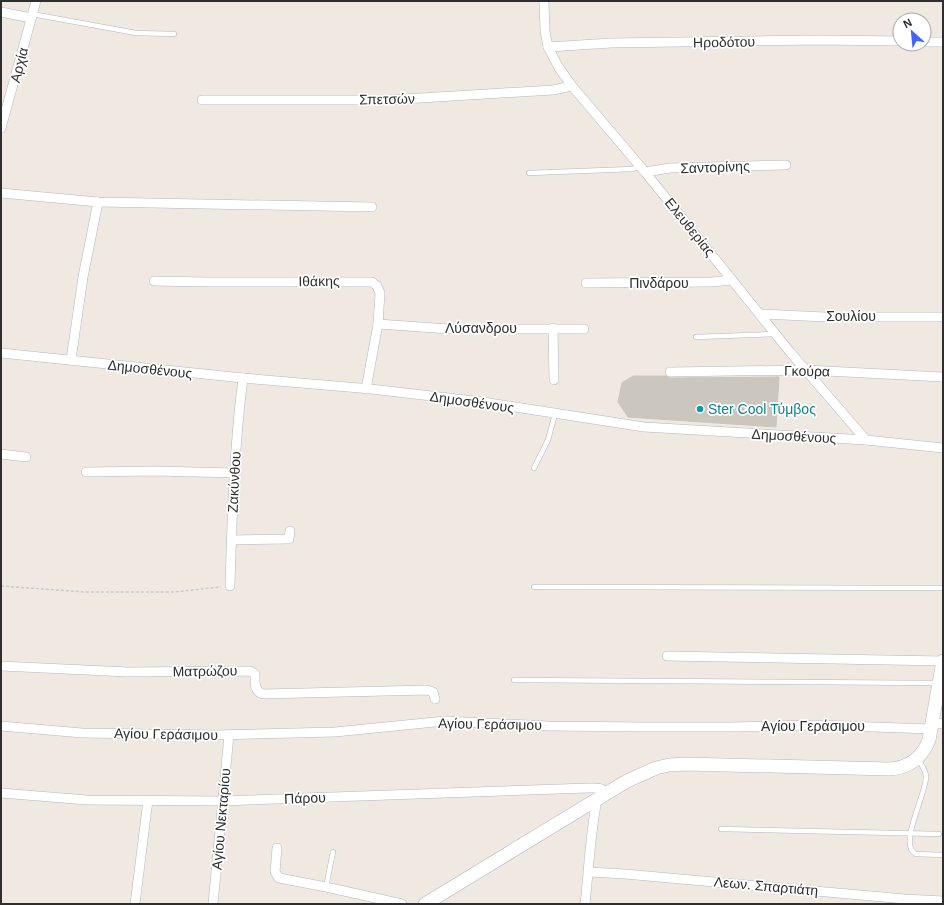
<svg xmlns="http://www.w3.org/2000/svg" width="944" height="905" viewBox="0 0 944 905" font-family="Helvetica,sans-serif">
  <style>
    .building { fill: #cbc7bf; stroke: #cbc5ba }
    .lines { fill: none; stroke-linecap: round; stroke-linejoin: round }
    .lane-casing { stroke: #b4b7c1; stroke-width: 5.5 }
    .street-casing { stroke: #b4b7c1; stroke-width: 10 }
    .secondary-casing { stroke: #b4b7c1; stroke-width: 14 }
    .path { stroke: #c9c9c9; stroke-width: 1.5; stroke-dasharray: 3 2; stroke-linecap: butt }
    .lane { stroke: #fff; stroke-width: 4.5 }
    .street { stroke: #fff; stroke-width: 9 }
    .secondary { stroke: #fff; stroke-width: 13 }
    .culture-dot { fill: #0f9aa8; stroke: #fff; stroke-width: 1.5 }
    .labels { text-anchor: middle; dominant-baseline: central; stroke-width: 3.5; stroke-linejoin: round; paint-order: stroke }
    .street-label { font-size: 14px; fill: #2e2e2e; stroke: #fff }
    .culture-label { font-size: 14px; fill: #0d838f; stroke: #fff; text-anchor: start }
  </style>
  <rect width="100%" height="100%" fill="#efe9e1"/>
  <polygon class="building" points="633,376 666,376 670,378 779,377 776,427 628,417 618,402 622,383"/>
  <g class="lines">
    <defs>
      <g id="lane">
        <polyline points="32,14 136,33 174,34"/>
        <polyline points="529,173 633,169 640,166"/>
        <polyline points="696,337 774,334"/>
        <polyline points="534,468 548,440 555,414"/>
        <polyline points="534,587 943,588"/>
        <polyline points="514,680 937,683"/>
        <path d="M918,759C921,764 926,771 926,776C927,793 897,846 916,854L943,855"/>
        <polyline points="721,829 939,834"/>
        <polyline points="326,887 333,852"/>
      </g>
      <g id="street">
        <polyline points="544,1 545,31 548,47 559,68 572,86 645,172 790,352 866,440"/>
        <polyline points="1,12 31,18"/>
        <polyline points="924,42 943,42"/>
        <polyline points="548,47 611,43 819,40 900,41"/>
        <polyline points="202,100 388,100 553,90 572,86"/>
        <polyline points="1,128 36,1"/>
        <polyline points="645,172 670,168 786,165"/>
        <polyline points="1,193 98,202 372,207"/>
        <polyline points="154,281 207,282 372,282 377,286 380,293 378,324 366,389"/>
        <polyline points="586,283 711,282 732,280"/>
        <polyline points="760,314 825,317 943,317"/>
        <polyline points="378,324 449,329 584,329"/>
        <polyline points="553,328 554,380"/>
        <polyline points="1,353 243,378 371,389 483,402 644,427 866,440 943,448"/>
        <polyline points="71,360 83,277 98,202"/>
        <polyline points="670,372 806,370 943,377"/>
        <polyline points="1,454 26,457"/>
        <polyline points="86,472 156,471 234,473"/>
        <polyline points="231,540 289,539 290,531"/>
        <path d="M230,586C232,517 234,448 243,378"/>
        <polyline points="667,656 943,661"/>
        <path d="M1,666L128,672L250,671L255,674C255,681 254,692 263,694L427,690L433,692L435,699"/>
        <polyline points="932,722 943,724"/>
        <polyline points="1,726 82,733 215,735 335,732 445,721 548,726 643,727 731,727 816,725 931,729"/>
        <path d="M1,793L87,800L222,801L588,788C595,788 602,787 607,793"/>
        <polyline points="277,848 275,872 279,878 326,887 402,904"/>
        <polyline points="589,872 625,874 905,899 943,901"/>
        <polyline points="135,904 148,800"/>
        <polyline points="213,904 229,735"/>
        <path d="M585,904C589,869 590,834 597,800"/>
      </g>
      <path id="secondary" d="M425,904L627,781L656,768L669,765L686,764L889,769C908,768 922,758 929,740L943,661"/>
    </defs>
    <use href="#lane" class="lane-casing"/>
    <use href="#street" class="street-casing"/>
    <use href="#secondary" class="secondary-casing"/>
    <polyline class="path" points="1,586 85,592 173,592 221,587"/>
    <use href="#lane" class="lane"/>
    <use href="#street" class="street"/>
    <use href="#secondary" class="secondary"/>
  </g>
  <circle class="culture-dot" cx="700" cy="409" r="4"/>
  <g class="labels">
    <g class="street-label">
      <text transform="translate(724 42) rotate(-1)">Ηροδότου</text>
      <text transform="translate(19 65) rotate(-76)">Αρχία</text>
      <text transform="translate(387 99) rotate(-1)">Σπετσών</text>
      <text transform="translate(715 167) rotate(-2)">Σαντορίνης</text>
      <text transform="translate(690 227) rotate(51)">Ελευθερίας</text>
      <text transform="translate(319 281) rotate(-1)">Ιθάκης</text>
      <text x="659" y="283">Πινδάρου</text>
      <text x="851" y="316">Σουλίου</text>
      <text x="481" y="328">Λύσανδρου</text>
      <text transform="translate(150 369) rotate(6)">Δημοσθένους</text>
      <text transform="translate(807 371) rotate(1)">Γκούρα</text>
      <text transform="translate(472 402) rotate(8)">Δημοσθένους</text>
      <text transform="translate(794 436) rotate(3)">Δημοσθένους</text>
      <text transform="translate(234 482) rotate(-87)">Ζακύνθου</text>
      <text transform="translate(205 671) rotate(-1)">Ματρώζου</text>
      <text transform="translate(490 724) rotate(1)">Αγίου Γεράσιμου</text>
      <text x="813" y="726">Αγίου Γεράσιμου</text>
      <text transform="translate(166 734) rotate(1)">Αγίου Γεράσιμου</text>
      <text transform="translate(305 798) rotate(-2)">Πάρου</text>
      <text transform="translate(221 819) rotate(-85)">Αγίου Νεκταρίου</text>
      <text transform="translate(766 886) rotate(5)">Λεων. Σπαρτιάτη</text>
    </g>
    <g class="culture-label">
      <text x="708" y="409">Ster Cool Τύμβος</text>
    </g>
  </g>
  <rect width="944" height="905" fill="none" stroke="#2e2e2e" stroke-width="4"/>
  <g transform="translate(912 32) rotate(333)"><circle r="19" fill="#ffffff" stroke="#ababab"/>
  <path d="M0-3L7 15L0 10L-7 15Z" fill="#4264fb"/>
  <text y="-6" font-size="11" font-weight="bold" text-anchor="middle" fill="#2e2e2e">N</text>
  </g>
</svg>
